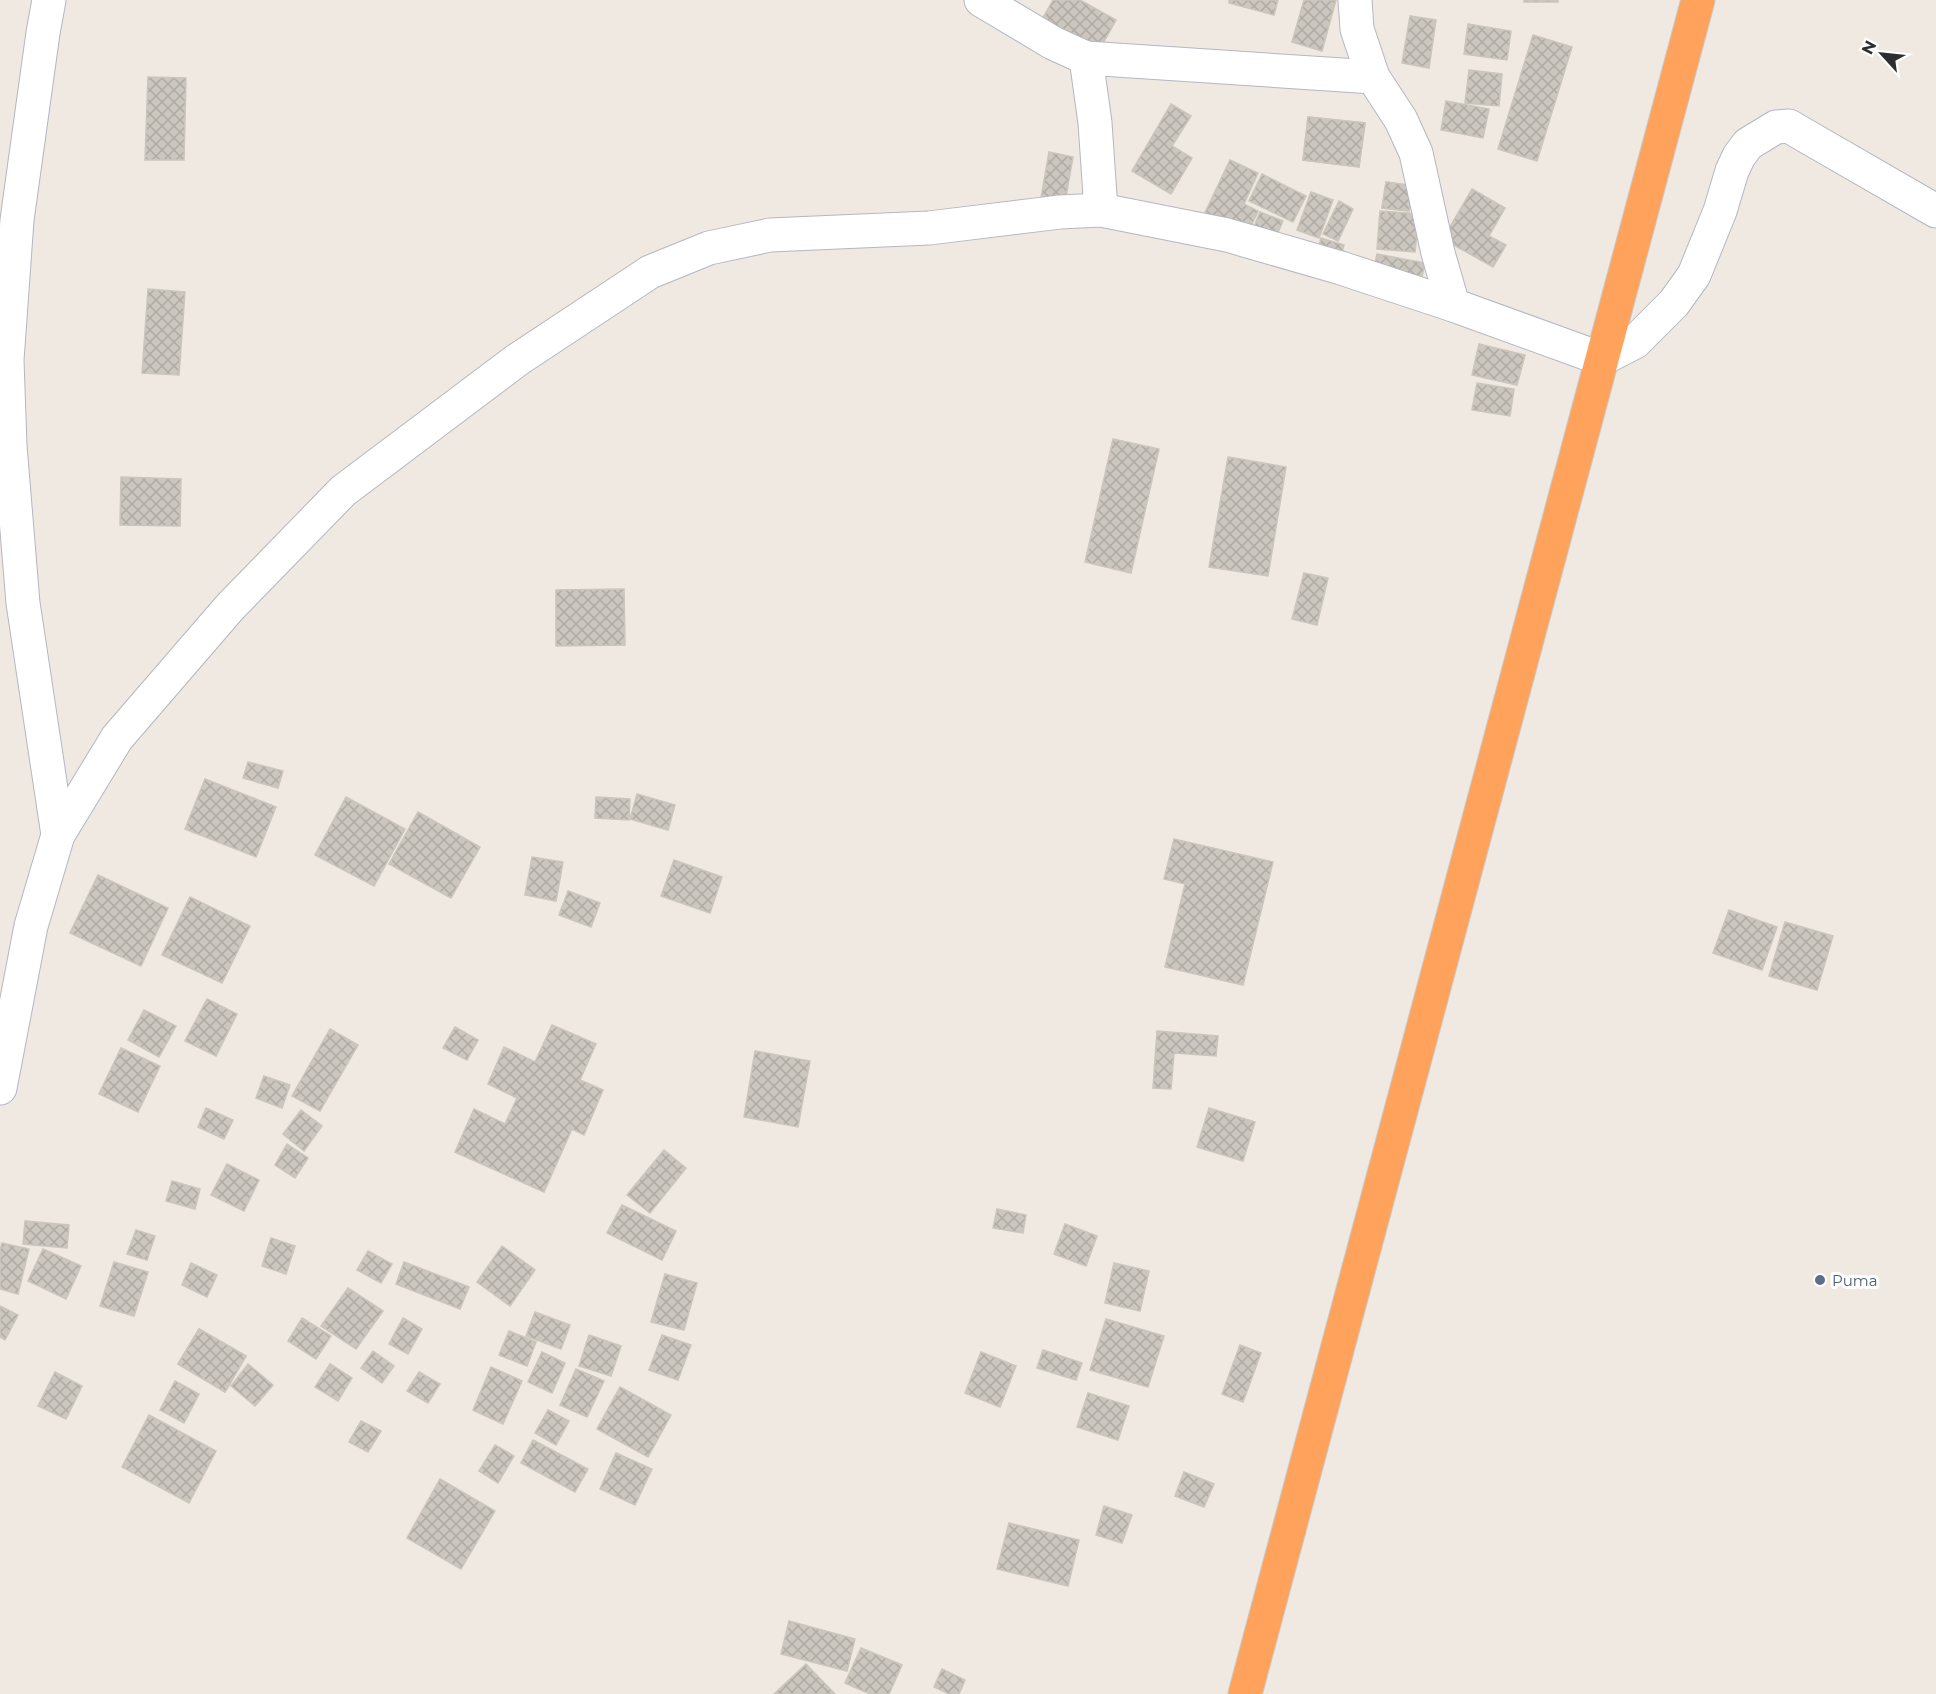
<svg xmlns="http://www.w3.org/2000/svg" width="1936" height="1694" viewBox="0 0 1936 1694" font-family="Montserrat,sans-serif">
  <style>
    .building { fill: url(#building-cross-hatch); stroke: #cbc5ba; stroke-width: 1.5 }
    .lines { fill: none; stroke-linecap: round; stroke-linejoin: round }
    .street-casing { stroke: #b4b7c1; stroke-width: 35 }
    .highway-casing { stroke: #c9c9c9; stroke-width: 35 }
    .street { stroke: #fff; stroke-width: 33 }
    .highway { stroke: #ffa35c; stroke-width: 33 }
    .service-dot { fill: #5c6f8a; stroke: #fff; stroke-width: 2 }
    .labels { text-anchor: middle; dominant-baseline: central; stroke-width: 6; stroke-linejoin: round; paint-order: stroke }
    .service-label { font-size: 15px; fill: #4e5e75; stroke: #fff; text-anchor: start }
  </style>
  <defs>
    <pattern id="building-cross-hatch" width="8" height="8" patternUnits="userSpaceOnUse" patternTransform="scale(1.5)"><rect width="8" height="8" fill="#cbc7bf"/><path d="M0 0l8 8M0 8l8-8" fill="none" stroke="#afaba4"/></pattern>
  </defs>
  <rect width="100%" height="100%" fill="#efe9e1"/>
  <g class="building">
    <polygon points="1053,0 1080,0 1116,20 1096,56 1039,25"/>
    <polygon points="1229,0 1278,0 1274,15 1229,3"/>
    <polygon points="1304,0 1336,0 1322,51 1292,42"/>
    <rect x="1524" y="0" width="34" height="2"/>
    <polygon points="1410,16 1436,20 1429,68 1402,63"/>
    <polygon points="1468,24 1511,31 1507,60 1464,54"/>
    <polygon points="1533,35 1572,47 1537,161 1498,149"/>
    <polygon points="1469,70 1502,74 1499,106 1465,103"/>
    <polygon points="148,77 186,78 184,160 145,160"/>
    <polygon points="1446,101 1489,109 1483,138 1441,130"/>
    <polygon points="1171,104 1191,116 1172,146 1192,158 1171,194 1132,171"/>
    <polygon points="1308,117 1365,123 1359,167 1303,160"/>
    <polygon points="1308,117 1365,123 1359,167 1303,160"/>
    <polygon points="1049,152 1073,157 1061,225 1037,221"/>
    <polygon points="1230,160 1258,173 1244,204 1258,211 1245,239 1202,219"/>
    <polygon points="1262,174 1306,196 1293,222 1249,201"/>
    <polygon points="1386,182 1413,186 1409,211 1382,208"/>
    <polygon points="1386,182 1413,186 1409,211 1382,208"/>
    <polygon points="1472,189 1505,208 1489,236 1506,245 1493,267 1443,239"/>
    <polygon points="1311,192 1333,200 1319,238 1297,230"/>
    <polygon points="1339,201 1353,209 1338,241 1323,234"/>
    <polygon points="1380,211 1419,214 1415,252 1377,249"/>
    <polygon points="1260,212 1283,221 1273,244 1251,234"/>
    <polygon points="1321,238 1344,245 1339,264 1316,258"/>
    <polygon points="1377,254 1425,263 1421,281 1373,273"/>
    <polygon points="148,289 185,292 179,375 142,373"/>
    <polygon points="1479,344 1525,355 1517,385 1472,375"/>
    <polygon points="1477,383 1514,389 1510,416 1472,410"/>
    <polygon points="1113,439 1159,449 1131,573 1085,562"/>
    <polygon points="1228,457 1286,467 1268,576 1209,567"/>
    <polygon points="121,477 181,479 180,526 120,525"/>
    <polygon points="1304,573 1328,578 1317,625 1292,619"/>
    <polygon points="624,589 625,645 556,646 556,590"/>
    <polygon points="248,762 283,771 278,788 243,778"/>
    <polygon points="205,779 276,807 256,857 185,829"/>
    <polygon points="637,794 675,805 668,830 630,819"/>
    <polygon points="346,797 405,829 374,886 315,855"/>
    <polygon points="596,797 630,799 629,820 595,818"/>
    <polygon points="418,812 480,847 451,898 389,864"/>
    <polygon points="1174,839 1273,862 1243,985 1165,967 1185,884 1164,879"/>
    <polygon points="532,857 563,862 556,901 525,895"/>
    <polygon points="674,860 722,877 710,913 661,896"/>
    <polygon points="98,875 168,908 141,966 70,933"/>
    <polygon points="568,891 600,903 591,927 559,915"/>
    <polygon points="190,897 250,926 222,983 162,955"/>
    <polygon points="1729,910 1777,927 1762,970 1713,953"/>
    <polygon points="1785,922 1833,936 1817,990 1769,976"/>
    <polygon points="207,999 237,1014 216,1056 185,1041"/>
    <polygon points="144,1010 176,1026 159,1057 128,1040"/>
    <polygon points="552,1025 596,1044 580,1080 603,1090 584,1135 572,1129 544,1192 455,1152 474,1109 505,1124 517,1098 488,1084 504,1047 535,1062"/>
    <polygon points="455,1027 478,1040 467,1060 443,1048"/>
    <polygon points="330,1029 358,1045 320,1111 292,1096"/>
    <polygon points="1157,1031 1218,1036 1216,1056 1174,1053 1171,1089 1153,1088"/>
    <polygon points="121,1048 160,1066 138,1112 99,1094"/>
    <polygon points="755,1051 810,1061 798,1127 744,1117"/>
    <polygon points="264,1076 290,1085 282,1108 256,1098"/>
    <polygon points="206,1108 233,1120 224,1139 198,1127"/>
    <polygon points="1209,1108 1255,1122 1243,1161 1197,1147"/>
    <polygon points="301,1110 322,1126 304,1151 283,1134"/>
    <polygon points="287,1144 308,1158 295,1178 275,1165"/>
    <polygon points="664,1150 686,1168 650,1213 627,1195"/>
    <polygon points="227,1164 259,1180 244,1211 211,1195"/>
    <polygon points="172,1181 200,1189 195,1209 166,1201"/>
    <polygon points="622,1205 676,1231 662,1260 607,1233"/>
    <polygon points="997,1209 1026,1215 1023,1233 993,1228"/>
    <polygon points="25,1221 69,1225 67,1248 23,1244"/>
    <polygon points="1065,1224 1097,1236 1086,1266 1054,1254"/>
    <polygon points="136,1230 155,1236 147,1260 127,1254"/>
    <polygon points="271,1238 295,1246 286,1274 262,1266"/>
    <polygon points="2,1243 29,1249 18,1294 0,1289 0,1250"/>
    <polygon points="502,1246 535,1270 510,1306 477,1282"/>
    <polygon points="43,1249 81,1266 66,1299 28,1281"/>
    <polygon points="368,1251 392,1264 381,1283 357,1270"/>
    <polygon points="114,1262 148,1272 134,1316 100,1306"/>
    <polygon points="404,1262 469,1287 460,1309 396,1284"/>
    <polygon points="191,1263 217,1275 207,1297 182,1285"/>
    <polygon points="1114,1263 1149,1271 1140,1311 1105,1303"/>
    <polygon points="665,1274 697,1283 684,1330 651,1322"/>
    <polygon points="348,1288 383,1311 356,1349 321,1326"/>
    <polygon points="0,1306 18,1315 5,1340 0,1337"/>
    <polygon points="535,1312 570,1325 561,1349 526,1336"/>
    <polygon points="302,1318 331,1336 316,1359 288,1341"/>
    <polygon points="403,1318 422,1329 408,1354 389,1344"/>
    <polygon points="1106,1319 1164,1336 1148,1387 1090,1370"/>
    <polygon points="199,1329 246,1356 225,1392 178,1364"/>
    <polygon points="199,1329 246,1356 225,1392 178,1364"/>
    <polygon points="509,1331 536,1342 527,1366 499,1355"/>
    <polygon points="589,1335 621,1346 611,1376 579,1366"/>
    <polygon points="662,1335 691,1345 678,1380 649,1370"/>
    <polygon points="1240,1345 1261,1353 1243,1402 1222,1394"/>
    <polygon points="1043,1350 1082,1363 1076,1380 1037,1368"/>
    <polygon points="373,1351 394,1366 382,1383 361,1368"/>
    <polygon points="542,1352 565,1363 552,1393 528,1382"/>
    <polygon points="981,1352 1016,1366 1000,1407 965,1393"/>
    <polygon points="248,1364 273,1385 255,1406 231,1386"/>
    <polygon points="330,1364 352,1378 338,1401 315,1387"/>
    <polygon points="491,1367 522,1381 503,1424 473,1410"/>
    <polygon points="576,1369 604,1381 587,1417 560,1405"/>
    <polygon points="55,1372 82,1386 66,1419 38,1406"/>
    <polygon points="419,1372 440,1384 428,1403 407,1391"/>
    <polygon points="175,1381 199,1394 184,1423 160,1410"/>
    <polygon points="620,1387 671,1415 648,1457 597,1429"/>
    <polygon points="1088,1393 1129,1406 1118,1440 1077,1427"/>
    <polygon points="548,1410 569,1421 556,1445 535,1433"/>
    <polygon points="149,1415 216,1451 189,1503 122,1467"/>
    <polygon points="361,1421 381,1431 368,1452 349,1442"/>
    <polygon points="533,1440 588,1469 575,1492 521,1463"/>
    <polygon points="495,1445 514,1456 498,1483 479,1471"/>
    <polygon points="616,1453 652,1469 635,1505 600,1489"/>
    <polygon points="1184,1472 1214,1484 1204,1507 1175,1496"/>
    <polygon points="440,1479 495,1511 461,1569 407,1538"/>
    <polygon points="1104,1506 1132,1515 1122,1543 1096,1535"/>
    <polygon points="1009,1523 1079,1540 1068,1586 997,1569"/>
    <polygon points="789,1621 855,1639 847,1671 781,1654"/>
    <polygon points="861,1648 902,1665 889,1694 870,1694 845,1683"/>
    <polygon points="806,1664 835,1694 774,1694"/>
    <polygon points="942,1669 965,1680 959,1694 949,1694 934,1687"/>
  </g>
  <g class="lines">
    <defs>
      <g id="street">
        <polyline points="49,0 43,33 17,220 7,360 10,446 23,603 58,835"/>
        <polyline points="981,0 1053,43 1086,58 1095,123 1101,210"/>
        <polyline points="1355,0 1357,29 1373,77 1401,120 1416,153 1438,253 1453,305"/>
        <polyline points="1086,58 1373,77"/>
        <polyline points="0,1088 31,926 58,835 117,738 230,607 343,491 517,360 650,272 709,248 770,235 929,228 1060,212 1101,210 1227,235 1341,268 1453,305 1602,359 1635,342 1674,303 1694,275 1720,211 1732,171 1739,156 1748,144 1776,127 1789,126 1799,132 1936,211"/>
      </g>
      <polyline id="highway" points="1245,1694 1698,0"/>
    </defs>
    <use href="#street" class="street-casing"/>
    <use href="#highway" class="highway-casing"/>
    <use href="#street" class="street"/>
    <use href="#highway" class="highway"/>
  </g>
  <circle class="service-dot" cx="1820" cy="1280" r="6"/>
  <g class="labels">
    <g class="service-label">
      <text x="1832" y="1280">Puma</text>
    </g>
  </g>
  <g transform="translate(1882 54) rotate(297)" stroke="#ffffff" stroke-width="4.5" paint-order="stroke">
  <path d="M0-4.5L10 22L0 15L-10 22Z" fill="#2e2e2e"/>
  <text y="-9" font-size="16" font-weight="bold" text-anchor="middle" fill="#2e2e2e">N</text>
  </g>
</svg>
